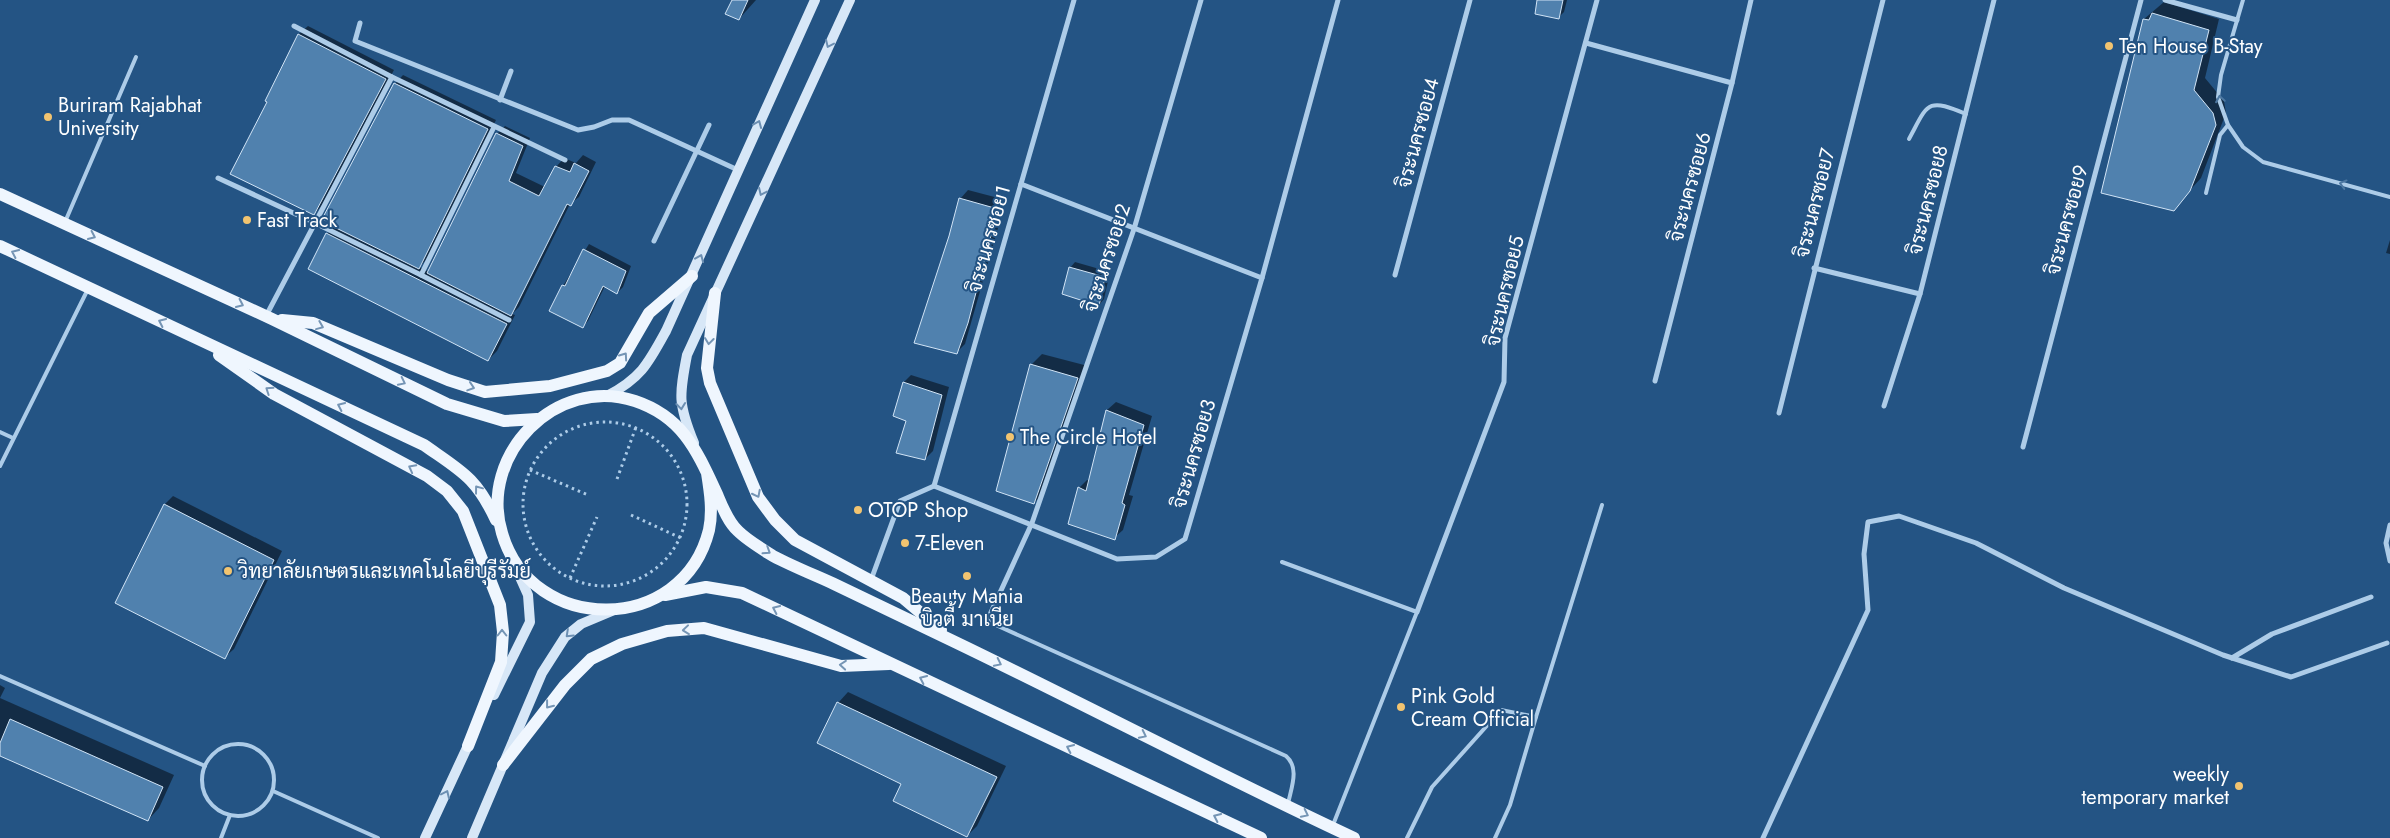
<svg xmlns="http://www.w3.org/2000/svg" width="2390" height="838" viewBox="0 0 2390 838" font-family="Jost,Sarabun,sans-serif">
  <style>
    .shadow { fill: #0007 }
    .building { fill: #5081ae; stroke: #d1e4f6 }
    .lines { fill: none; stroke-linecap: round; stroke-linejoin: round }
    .path { stroke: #adcce8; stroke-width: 3; stroke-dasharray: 2.5 4; stroke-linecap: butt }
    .lane { stroke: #adcce8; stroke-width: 4 }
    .street { stroke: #adcce8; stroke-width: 5 }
    .secondary { stroke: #d7e7f7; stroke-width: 10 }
    .primary { stroke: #eff6fe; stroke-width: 12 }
    .oneway { stroke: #6c8fb2 }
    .oneway2 { stroke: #4d78a2 }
    .oneway3 { stroke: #7595b5 }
    .poi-dot { fill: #f2c470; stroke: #245484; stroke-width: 2 }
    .labels { text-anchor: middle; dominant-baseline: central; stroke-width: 4; stroke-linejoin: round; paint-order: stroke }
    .poi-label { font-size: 20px; fill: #fff; stroke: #245484; text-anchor: start }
    .street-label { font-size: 20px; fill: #fff; stroke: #245484 }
  </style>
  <rect width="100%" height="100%" fill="#245484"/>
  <g class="shadow">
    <polygon points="731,0 756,0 739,19"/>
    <polygon points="1539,0 1567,0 1564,12 1558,18"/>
    <polygon points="2164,2 2219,19 2205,78 2224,101 2226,113 2201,178 2173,209 2144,19"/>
    <polygon points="308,26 394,70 322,205 314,214 267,100 299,34"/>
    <polygon points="403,75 496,120 427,259 419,267 429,272 497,134 505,126 530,138 516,173 545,187 556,167 564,158 576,163 583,155 596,162 579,197 570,204 519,307 512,314 515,315 497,351 488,360 327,234 335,226 395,84"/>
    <polygon points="968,190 1006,200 965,344 956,353 950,236 960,199"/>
    <polygon points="2390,240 2390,254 2386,253"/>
    <polygon points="589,244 631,266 623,287 617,293 605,286 588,321 583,326 563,286"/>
    <polygon points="1075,262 1110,272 1104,299 1099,305 1070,268"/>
    <polygon points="1042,354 1088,366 1045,491 1034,503 1031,365"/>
    <polygon points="911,375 949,387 933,451 925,459 908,420 904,382"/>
    <polygon points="1116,402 1152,416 1129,495 1133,496 1123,530 1114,538 1079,488 1087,480 1090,481 1107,410"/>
    <polygon points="173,496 282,551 234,649 225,657 116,602 165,504"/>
    <polygon points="0,685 5,688 0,698"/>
    <polygon points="848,692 1006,766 977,826 967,836 903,783 838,703"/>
    <polygon points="0,698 174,775 159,808 148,820 0,754"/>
  </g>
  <g class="building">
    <polygon points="732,0 748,0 739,20 725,14"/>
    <polygon points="1537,0 1563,0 1559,19 1535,14"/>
    <polygon points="2152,13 2209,30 2194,90 2213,113 2216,125 2190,191 2174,211 2101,193 2143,19 2149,20"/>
    <polygon points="298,34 386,79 314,215 230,174 267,102 265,101"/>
    <polygon points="394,83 488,129 419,269 330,225 331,223 322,219"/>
    <polygon points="496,133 523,146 509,181 539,196 555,166 570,172 574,163 589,171 571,206 567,204 511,316 427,273"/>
    <polygon points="959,198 998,209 968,323 957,354 914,343 949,236"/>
    <polygon points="326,233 507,324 488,361 308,269"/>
    <polygon points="583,249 626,271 617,294 603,286 583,328 549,311 562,285 565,286"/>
    <polygon points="1069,267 1105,277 1099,306 1062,294"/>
    <polygon points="1030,364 1078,378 1034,504 996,491"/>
    <polygon points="903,382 942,395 925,460 896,453 906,421 893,416"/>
    <polygon points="1106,410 1144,425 1122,503 1125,505 1115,540 1068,524 1078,487 1086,491"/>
    <polygon points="164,504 274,560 225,659 115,603"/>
    <polygon points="837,702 997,777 967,837 893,801 901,784 817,743"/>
    <polygon points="10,719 163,787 148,821 0,756 0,743"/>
  </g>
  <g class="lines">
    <g class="path">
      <circle cx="605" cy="504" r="82"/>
      <polyline points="530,470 588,495"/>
      <polyline points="617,479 636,427"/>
      <polyline points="631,515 681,538"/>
      <polyline points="570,578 597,517"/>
    </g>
    <g class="lane">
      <polyline points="2243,0 2221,75 2218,97 2228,125 2243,147 2263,162 2390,197"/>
      <path d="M1909,139C1928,104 1926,97 1966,114"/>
      <polyline points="2206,193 2220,135 2228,125"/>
      <polyline points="65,222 136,57"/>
      <polyline points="0,432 13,438"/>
      <polyline points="0,466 88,289"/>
      <polyline points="1282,562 1417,612 1333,825"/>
      <path d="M987,621L1286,756C1300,768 1291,788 1288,804"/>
      <polyline points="0,676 205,766"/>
      <polyline points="1536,717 1602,505"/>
      <circle cx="238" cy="780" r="36"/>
      <polyline points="273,791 378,838"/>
      <polyline points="221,838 230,815"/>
      <polyline points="1407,838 1432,787 1501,710 1536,717 1510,805 1495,838"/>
    </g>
    <g class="street">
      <polyline points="2165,0 2237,20"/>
      <polyline points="360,23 355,41 578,130 594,127 612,120 629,120 738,170"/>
      <polyline points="294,26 392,77 565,160"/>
      <polyline points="1586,43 1732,83"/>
      <polyline points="500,100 511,71"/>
      <polyline points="218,178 315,223 421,275 494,127"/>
      <polyline points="1021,184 1262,278"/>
      <polyline points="654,241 709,125"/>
      <polyline points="1814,268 1920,294"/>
      <polyline points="421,275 509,320"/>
      <polyline points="1395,275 1470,0"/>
      <polyline points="266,316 392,77"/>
      <polyline points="1655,381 1732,83 1751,0"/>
      <polyline points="1884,406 1920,294 1994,0"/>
      <polyline points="1779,413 1883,0"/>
      <polyline points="2023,447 2141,0"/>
      <polyline points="934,486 1074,0"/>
      <polyline points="2390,525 2386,543 2390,561"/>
      <polyline points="871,580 900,501 934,486 1117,559 1156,557 1185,539 1262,278 1338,0"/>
      <polyline points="1417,612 1504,382 1505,338 1597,0"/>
      <polyline points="987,621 1032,523 1134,229 1201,0"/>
      <polyline points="2232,658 2272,634 2371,597"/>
      <polyline points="1763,838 1868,610 1864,554 1868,522 1899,516 1976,543 2064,588 2223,655 2291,677 2387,643"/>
    </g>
    <g class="secondary">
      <path d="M607,396C641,378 648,364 666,331L815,0"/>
      <path d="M694,443C678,404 679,396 687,355L850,0"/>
      <polyline points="494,695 530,622 528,595 515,566"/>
      <polyline points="425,838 471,739"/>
      <polyline points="472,838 542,673 565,637 581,624 612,611"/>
    </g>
    <g class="primary">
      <polyline points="0,194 272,319 447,404 504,421 537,419"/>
      <path d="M0,246L424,445C461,471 476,477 496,520"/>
      <polyline points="715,293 707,368 710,383 758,497 775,520 795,540 903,598 941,630"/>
      <polyline points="282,320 313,323 448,380 485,392 550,386 607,371 620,363 649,313 692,276"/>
      <polyline points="219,355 274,394 427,476 447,491 463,511 500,605 503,632 501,662 468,746"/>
      <path d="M707,473C710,492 713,511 709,530C683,635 532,636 502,533C478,455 556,375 635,401C683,417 697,451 717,494C722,506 728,522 738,531C747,540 762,549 773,556C792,566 812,574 832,583C873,603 914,622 955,642C1088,706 1219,775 1354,838"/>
      <polyline points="665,595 706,587 742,593 1261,838"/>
      <polyline points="503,765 565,685 591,659 622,644 667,631 704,628 841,666 889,664"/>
    </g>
  </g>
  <defs><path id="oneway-chevron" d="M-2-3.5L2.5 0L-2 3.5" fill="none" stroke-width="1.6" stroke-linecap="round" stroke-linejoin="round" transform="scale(1.25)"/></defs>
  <g class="oneway">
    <use href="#oneway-chevron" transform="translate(829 44) rotate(115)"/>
    <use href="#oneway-chevron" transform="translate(758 124) rotate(-67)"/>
    <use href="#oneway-chevron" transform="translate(762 192) rotate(115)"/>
    <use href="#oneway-chevron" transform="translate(700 258) rotate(-67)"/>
    <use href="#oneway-chevron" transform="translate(681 406) rotate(84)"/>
    <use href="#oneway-chevron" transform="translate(569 634) rotate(137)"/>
    <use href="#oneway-chevron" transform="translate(446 794) rotate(-65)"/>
  </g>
  <g class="oneway2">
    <use href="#oneway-chevron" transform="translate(2220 99) rotate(-99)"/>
    <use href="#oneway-chevron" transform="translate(2343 184) rotate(-165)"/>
  </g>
  <g class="oneway3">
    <use href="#oneway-chevron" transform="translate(92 236) rotate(25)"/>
    <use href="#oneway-chevron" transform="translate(15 253) rotate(-155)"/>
    <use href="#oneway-chevron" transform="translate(240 304) rotate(25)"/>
    <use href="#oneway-chevron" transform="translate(162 322) rotate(-155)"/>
    <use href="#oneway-chevron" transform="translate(320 326) rotate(22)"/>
    <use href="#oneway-chevron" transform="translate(709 341) rotate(97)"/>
    <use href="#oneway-chevron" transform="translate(624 356) rotate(-55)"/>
    <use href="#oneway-chevron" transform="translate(402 382) rotate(26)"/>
    <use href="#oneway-chevron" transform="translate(471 387) rotate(18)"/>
    <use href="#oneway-chevron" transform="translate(269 390) rotate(-146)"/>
    <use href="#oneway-chevron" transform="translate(341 406) rotate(-155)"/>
    <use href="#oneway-chevron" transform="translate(412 468) rotate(-152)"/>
    <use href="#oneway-chevron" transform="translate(478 489) rotate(-127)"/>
    <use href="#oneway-chevron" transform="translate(757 494) rotate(63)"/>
    <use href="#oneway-chevron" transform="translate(767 551) rotate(33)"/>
    <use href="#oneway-chevron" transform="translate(776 609) rotate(-155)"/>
    <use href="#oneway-chevron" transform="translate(686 630) rotate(174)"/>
    <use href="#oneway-chevron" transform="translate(502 633) rotate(-90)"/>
    <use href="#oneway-chevron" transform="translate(998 663) rotate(26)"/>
    <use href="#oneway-chevron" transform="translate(843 665) rotate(-175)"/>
    <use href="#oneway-chevron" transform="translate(923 679) rotate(-155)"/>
    <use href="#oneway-chevron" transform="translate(549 705) rotate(128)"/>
    <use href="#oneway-chevron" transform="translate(1143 735) rotate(26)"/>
    <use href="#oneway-chevron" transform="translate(1070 748) rotate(-155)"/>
    <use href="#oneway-chevron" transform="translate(1305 814) rotate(26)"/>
    <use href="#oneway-chevron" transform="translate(1217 817) rotate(-155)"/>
  </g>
  <g class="poi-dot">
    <circle cx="2109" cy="46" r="5"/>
    <circle cx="48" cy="117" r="5"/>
    <circle cx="247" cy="220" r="5"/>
    <circle cx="1010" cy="437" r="5"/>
    <circle cx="858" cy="510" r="5"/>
    <circle cx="905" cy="543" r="5"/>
    <circle cx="228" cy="571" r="5"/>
    <circle cx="967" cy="576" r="5"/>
    <circle cx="1401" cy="707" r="5"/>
    <circle cx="2239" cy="786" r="5"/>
  </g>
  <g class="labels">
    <g class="poi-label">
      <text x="2119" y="46">Ten House B-Stay</text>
      <text x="58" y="105">Buriram Rajabhat<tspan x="58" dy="23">University</tspan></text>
      <text x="257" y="220">Fast Track</text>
      <text x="1020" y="437">The Circle Hotel</text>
      <text x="868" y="510">OTOP Shop</text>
      <text x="915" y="543">7-Eleven</text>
      <text x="238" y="571">วิทยาลัยเกษตรและเทคโนโลยีบุรีรัมย์</text>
      <text x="967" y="596" text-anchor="middle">Beauty Mania<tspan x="967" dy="23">บิวตี้ มาเนีย</tspan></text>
      <text x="1411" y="696">Pink Gold<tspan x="1411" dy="23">Cream Official</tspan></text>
      <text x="2229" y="774" text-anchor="end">weekly<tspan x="2229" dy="23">temporary market</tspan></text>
    </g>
    <g class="street-label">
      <text transform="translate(1418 133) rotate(-75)">จิระนครซอย4</text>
      <text transform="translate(1690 187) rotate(-75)">จิระนครซอย6</text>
      <text transform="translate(1928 200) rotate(-76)">จิระนครซอย8</text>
      <text transform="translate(1815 203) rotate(-76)">จิระนครซอย7</text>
      <text transform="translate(2067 220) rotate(-75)">จิระนครซอย9</text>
      <text transform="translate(989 239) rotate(-74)">จิระนครซอย1</text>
      <text transform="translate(1107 258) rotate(-72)">จิระนครซอย2</text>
      <text transform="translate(1505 291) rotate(-77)">จิระนครซอย5</text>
      <text transform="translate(1194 454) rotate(-74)">จิระนครซอย3</text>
    </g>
  </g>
</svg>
